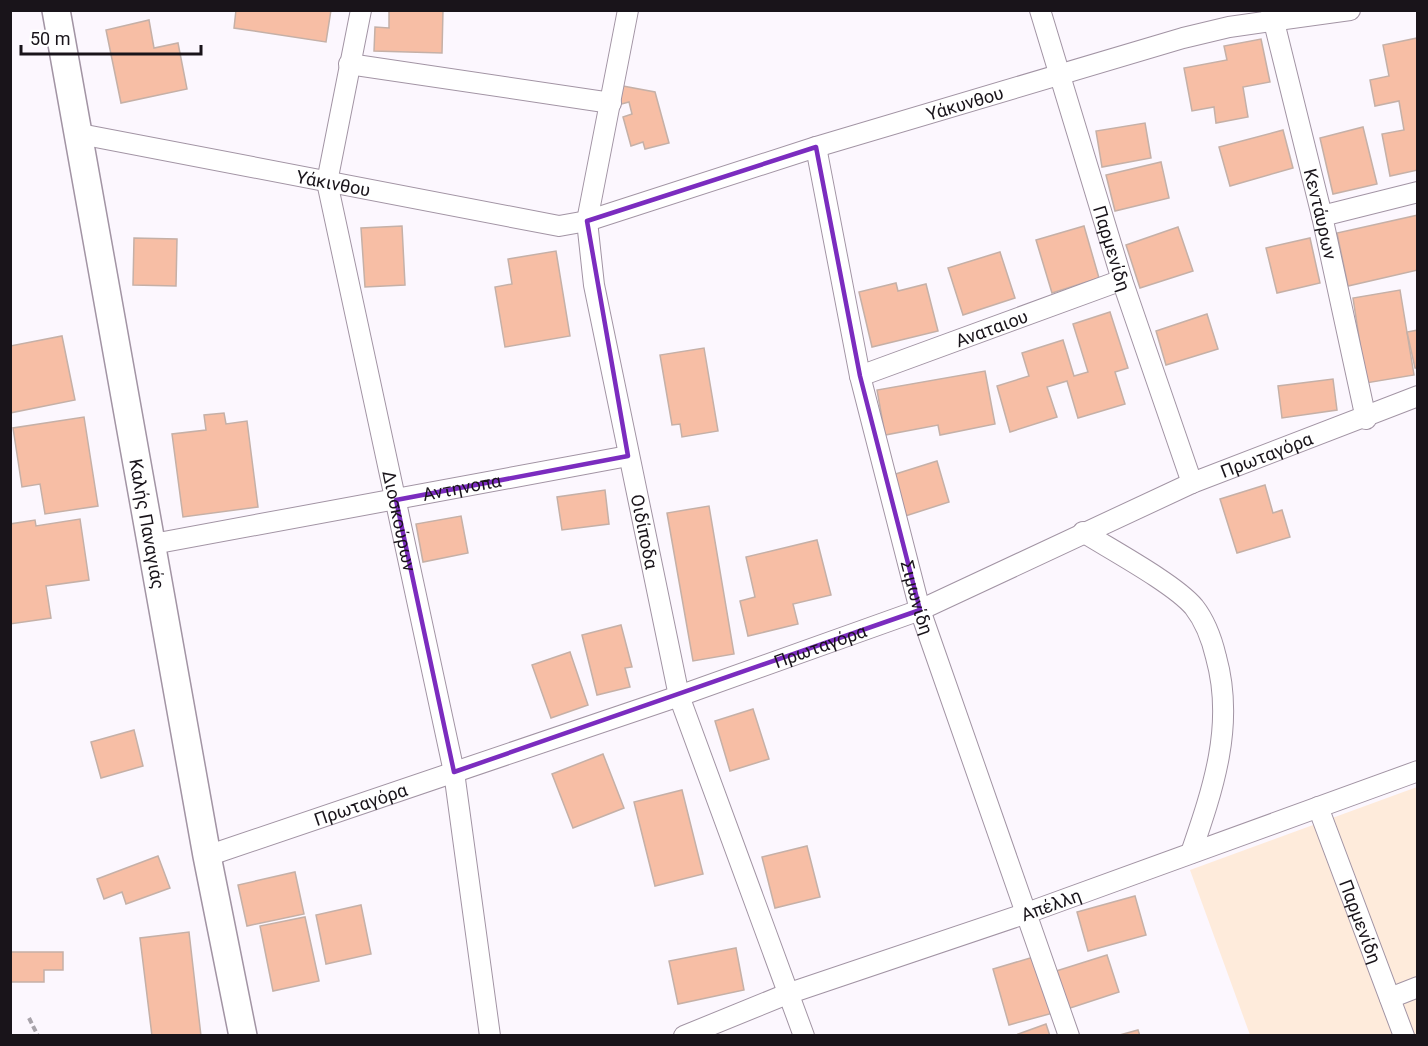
<svg xmlns="http://www.w3.org/2000/svg" width="1428" height="1046" viewBox="0 0 1428 1046" font-family="Roboto,sans-serif">
  <style>
    .industrial { fill: #feebdb }
    .building { fill: #f7bea5; stroke: #c5b0a7; stroke-width: 1.5 }
    .lines { fill: none; stroke-linecap: round; stroke-linejoin: round }
    .street-casing { stroke: #a294a4; stroke-width: 22 }
    .secondary-casing { stroke: #a294a4; stroke-width: 30 }
    .path { stroke: #a8a3aa; stroke-width: 4; stroke-dasharray: 6 3; stroke-linecap: butt }
    .street { stroke: #fff; stroke-width: 20 }
    .secondary { stroke: #fff; stroke-width: 27 }
    .marked { fill: none; stroke: #7b2cbf; stroke-width: 4.5; stroke-linejoin: round }
    .labels { text-anchor: middle; dominant-baseline: central; stroke-width: 4.5; stroke-linejoin: round; paint-order: stroke }
    .street-label { font-size: 18px; fill: #19141a; stroke: #fff }
  </style>
  <rect width="100%" height="100%" fill="#fcf7fe"/>
  <polygon class="industrial" points="1417,787 1417,1035 1250,1035 1190,870"/>
  <g class="building">
    <polygon points="236,10 331,10 326,42 234,28"/>
    <polygon points="389,10 443,10 442,53 374,51 375,27 389,28"/>
    <polygon points="149,20 154,48 178,43 187,89 121,103 106,30"/>
    <polygon points="1417,38 1418,170 1390,176 1382,134 1404,130 1399,101 1375,106 1370,80 1389,76 1383,45"/>
    <polygon points="1261,39 1270,82 1243,87 1248,117 1216,123 1214,107 1192,111 1184,68 1227,60 1224,46"/>
    <polygon points="623,86 655,92 669,143 645,149 643,142 631,146 623,117 632,114 629,102 618,105"/>
    <polygon points="1145,123 1151,158 1102,167 1096,131"/>
    <polygon points="1363,127 1377,184 1333,194 1320,138"/>
    <polygon points="1283,130 1293,168 1230,186 1219,147"/>
    <polygon points="1161,162 1169,198 1115,211 1106,175"/>
    <polygon points="1418,215 1418,270 1348,286 1337,233"/>
    <polygon points="402,226 405,285 365,287 361,228"/>
    <polygon points="1084,226 1099,278 1052,293 1036,240"/>
    <polygon points="1178,227 1193,271 1140,288 1126,245"/>
    <polygon points="134,238 177,239 176,286 133,285"/>
    <polygon points="1310,238 1320,283 1277,293 1266,248"/>
    <polygon points="556,251 570,336 505,347 495,287 512,284 508,259"/>
    <polygon points="1000,252 1015,298 963,315 948,268"/>
    <polygon points="896,283 898,291 926,284 938,331 872,347 859,292"/>
    <polygon points="1400,290 1414,375 1366,383 1353,298"/>
    <polygon points="1110,312 1128,368 1115,372 1125,404 1078,418 1067,381 1047,387 1057,417 1010,432 997,386 1029,376 1022,353 1063,340 1074,376 1088,372 1073,324"/>
    <polygon points="1207,314 1218,349 1166,365 1156,331"/>
    <polygon points="1418,330 1418,368 1415,368 1407,332"/>
    <polygon points="62,336 75,400 10,413 10,346"/>
    <polygon points="704,348 718,431 682,437 680,424 672,425 660,355"/>
    <polygon points="985,371 995,424 940,435 938,425 885,435 877,390"/>
    <polygon points="1333,379 1337,410 1282,418 1278,386"/>
    <polygon points="224,413 226,424 247,421 258,507 183,517 172,434 206,430 204,415"/>
    <polygon points="84,417 98,506 45,514 40,484 22,487 13,428"/>
    <polygon points="937,461 949,502 899,518 886,477"/>
    <polygon points="1265,485 1273,513 1282,510 1290,537 1237,553 1220,499"/>
    <polygon points="605,490 609,524 562,530 557,497"/>
    <polygon points="709,506 734,654 693,661 667,513"/>
    <polygon points="461,516 468,553 423,562 416,524"/>
    <polygon points="80,519 89,580 46,586 51,618 10,624 10,524 35,520 36,526"/>
    <polygon points="817,540 831,595 793,604 798,624 748,636 740,601 755,597 746,557"/>
    <polygon points="621,625 632,667 625,668 630,687 597,695 582,635"/>
    <polygon points="570,652 588,705 551,718 532,665"/>
    <polygon points="753,709 769,759 730,771 715,721"/>
    <polygon points="134,730 143,766 101,778 91,742"/>
    <polygon points="603,754 624,808 573,828 552,774"/>
    <polygon points="682,790 703,874 655,886 634,802"/>
    <polygon points="807,846 820,897 775,908 762,857"/>
    <polygon points="158,856 170,888 126,904 122,892 104,899 97,879"/>
    <polygon points="295,872 304,914 247,926 238,885"/>
    <polygon points="1135,896 1146,935 1088,951 1077,912"/>
    <polygon points="361,905 371,954 326,964 316,915"/>
    <polygon points="305,917 319,981 273,991 260,926"/>
    <polygon points="189,932 201,1036 152,1036 140,938"/>
    <polygon points="736,948 744,990 678,1004 669,961"/>
    <polygon points="10,952 63,952 63,970 44,970 44,982 10,982"/>
    <polygon points="1107,955 1119,992 1064,1010 1053,972"/>
    <polygon points="1037,956 1053,1013 1009,1025 993,969"/>
    <polygon points="1046,1024 1050,1036 1013,1036"/>
    <polygon points="1138,1030 1140,1036 1116,1036"/>
  </g>
  <g class="lines">
    <defs>
      <g id="street">
        <path id="s1" d="M361,10L327,182L454,772L490,1036"/>
        <path id="s2" d="M628,10L587,221L594,285L679,696L804,1036"/>
        <path id="s3" d="M1040,10L1122,280L1192,483"/>
        <path id="s4" d="M1271,10L1322,216L1366,419"/>
        <polyline points="349,64 611,103"/>
        <path id="s5" d="M80,134L559,226L587,221L816,147L1183,38L1229,27L1350,10"/>
        <path id="s6" d="M816,147L860,376L920,610L1069,1036"/>
        <polyline points="1322,216 1418,192"/>
        <path id="s7" d="M860,376L1122,280"/>
        <path d="M1083,532C1110,549 1175,584 1194,607C1205,621 1212,640 1216,657C1235,725 1213,789 1191,853"/>
        <path id="s8" d="M153,544L628,456"/>
        <path id="s9" d="M1318,807L1404,1036"/>
        <path id="s10" d="M207,856L679,696L920,610L1192,483L1418,396"/>
        <polyline points="1390,998 1418,987"/>
        <path id="s11" d="M684,1036L787,994L1027,913L1418,771"/>
      </g>
      <g id="secondary">
        <path id="s12" d="M56,10L207,856L243,1036"/>
      </g>
    </defs>
    <use href="#street" class="street-casing"/>
    <use href="#secondary" class="secondary-casing"/>
    <polyline class="path" points="29,1018 38,1036"/>
    <use href="#street" class="street"/>
    <use href="#secondary" class="secondary"/>
  </g>
  <path class="marked" d="M816,147L860,376L920,610L454,772L396,500L628,456L587,221Z"/>
  <g class="labels">
    <g class="street-label">
      <text stroke="none"><textPath href="#s5" startOffset="912">Υάκυνθου</textPath></text>
      <text stroke="none"><textPath href="#s5" startOffset="258">Υάκινθου</textPath></text>
      <text stroke="none"><textPath href="#s4" startOffset="210">Κεντάυρων</textPath></text>
      <text stroke="none"><textPath href="#s3" startOffset="249">Παρμενίδη</textPath></text>
      <text stroke="none"><textPath href="#s7" startOffset="140">Αναταιου</textPath></text>
      <text stroke="none"><textPath href="#s10" startOffset="1134">Πρωταγόρα</textPath></text>
      <text stroke="none"><textPath href="#s8" startOffset="314">Αντηνοπα</textPath></text>
      <text stroke="none"><textPath href="#s1" startOffset="522">Διοσκούρων</textPath></text>
      <text stroke="none"><textPath href="#s12" startOffset="522">Καλής Παναγιάς</textPath></text>
      <text stroke="none"><textPath href="#s2" startOffset="531">Οιδίποδα</textPath></text>
      <text stroke="none"><textPath href="#s6" startOffset="462">Σιμωνίδη</textPath></text>
      <text stroke="none"><textPath href="#s10" startOffset="648">Πρωταγόρα</textPath></text>
      <text stroke="none"><textPath href="#s10" startOffset="162">Πρωταγόρα</textPath></text>
      <text stroke="none"><textPath href="#s11" startOffset="390">Απέλλη</textPath></text>
      <text stroke="none"><textPath href="#s9" startOffset="122">Παρμενίδη</textPath></text>
    </g>
  </g>
  <rect width="1428" height="1046" fill="none" stroke="#19141a" stroke-width="24"/>
  <path d="M21 45v9h180v-9" fill="none" stroke="#19141a" stroke-width="3"/>
  <text x="30" y="45" font-size="18" fill="#19141a" stroke="#ffffff" stroke-width="4.5" paint-order="stroke">50 m</text>
</svg>
